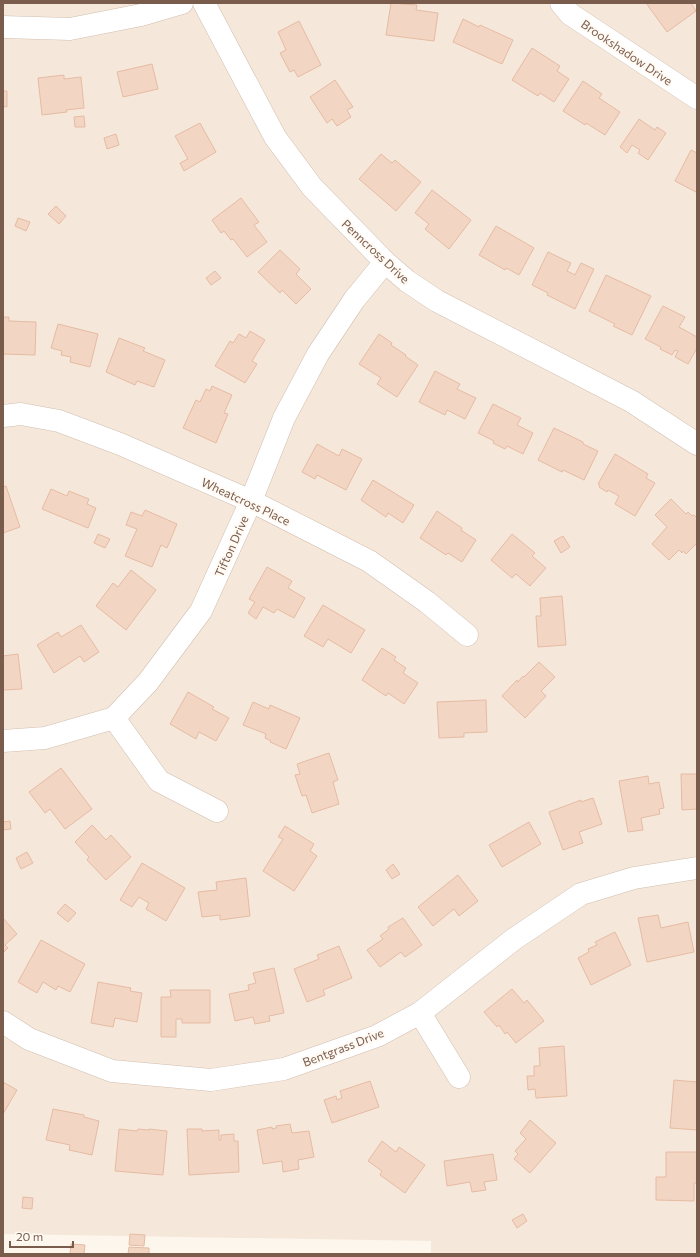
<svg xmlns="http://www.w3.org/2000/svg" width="700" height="1257" viewBox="0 0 700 1257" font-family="Commissioner,sans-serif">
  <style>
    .residential { fill: #f5e8da }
    .building { fill: #f3d5c3; stroke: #e6bba3 }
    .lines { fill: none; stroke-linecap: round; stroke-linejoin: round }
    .minor-casing { stroke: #d1beb0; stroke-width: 23 }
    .minor { stroke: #fff; stroke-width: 22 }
    .labels { text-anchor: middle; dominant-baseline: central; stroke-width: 4; stroke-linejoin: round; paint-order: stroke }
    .street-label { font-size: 12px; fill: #7a5c4d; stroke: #fffaf3 }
  </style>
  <rect width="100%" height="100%" fill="#fdf6ec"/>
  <polygon class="residential" points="3,3 697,3 697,1254 431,1254 431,1241 3,1234"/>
  <g class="building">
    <polygon points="391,3 417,5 416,10 438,13 434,41 386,35"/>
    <polygon points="646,3 691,3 696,11 667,32"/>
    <polygon points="463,19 479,27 480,25 513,40 502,64 453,42"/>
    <polygon points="299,21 321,65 298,77 294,70 290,72 280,53 286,50 278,32"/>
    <polygon points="532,48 560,66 557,71 569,79 554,102 540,93 538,96 512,80"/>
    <polygon points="152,64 158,89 123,97 117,72"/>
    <polygon points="64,75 64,79 81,77 84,108 66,110 67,112 42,115 38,78"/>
    <polygon points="335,80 353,107 347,110 351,117 337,126 332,119 327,123 310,97"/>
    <polygon points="583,81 602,94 599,98 620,112 605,135 586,123 585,125 563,111"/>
    <polygon points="3,91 7,91 7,107 3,106"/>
    <polygon points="84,116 85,127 75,127 74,117"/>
    <polygon points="639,119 655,130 657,127 666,133 648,160 638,153 640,150 632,145 627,153 620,147"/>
    <polygon points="200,123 216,152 184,171 180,163 188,159 175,136"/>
    <polygon points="116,134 119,145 107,149 104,138"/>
    <polygon points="691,150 697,153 697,190 696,192 675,181"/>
    <polygon points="381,154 392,163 395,160 421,182 396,211 359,179"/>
    <polygon points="432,190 471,220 449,249 425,229 429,224 415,213"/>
    <polygon points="241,198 259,222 254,225 267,242 247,257 233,239 231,240 224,231 221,233 212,220"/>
    <polygon points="56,206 66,216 59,224 48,214"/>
    <polygon points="18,218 30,222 26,231 15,226"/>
    <polygon points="496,226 534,248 519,275 506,268 505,270 479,255"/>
    <polygon points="280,250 300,269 296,274 311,289 296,304 282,290 280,293 258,272"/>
    <polygon points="548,252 571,263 567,271 575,275 581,263 594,269 575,309 547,295 548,293 532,285"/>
    <polygon points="215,271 221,278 211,285 206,278"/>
    <polygon points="606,275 651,296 632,335 613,326 615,324 589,311"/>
    <polygon points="663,306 685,317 679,327 697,337 697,348 688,364 675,357 678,351 675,350 672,355 660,349 661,347 645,339"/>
    <polygon points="3,317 9,317 9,321 36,322 35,355 3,354"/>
    <polygon points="58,324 98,334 90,367 70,362 71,357 61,355 62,351 51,348"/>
    <polygon points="250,331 265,340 252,361 257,364 245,383 215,366 230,341 233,343 239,334 246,338"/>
    <polygon points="379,334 392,343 391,345 406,355 405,356 418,365 397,397 377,384 381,378 359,364"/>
    <polygon points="119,338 145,348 143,351 165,360 154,387 137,381 135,385 106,372"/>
    <polygon points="435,371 460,384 457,389 476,398 465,419 447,410 445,415 419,402"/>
    <polygon points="212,386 232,395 224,413 228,414 216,443 183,428 196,400 200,402 206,389 210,391"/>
    <polygon points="493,404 521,418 517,425 533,433 523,454 507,446 505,449 493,443 494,441 478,433"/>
    <polygon points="554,428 583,442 583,444 598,451 584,480 563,470 562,472 538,460"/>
    <polygon points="317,444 339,456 342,449 362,459 346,490 317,475 315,479 302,472"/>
    <polygon points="615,454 648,474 646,478 655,483 635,516 615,504 619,496 608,490 607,492 599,487 600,485 598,484"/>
    <polygon points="373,480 414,505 403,523 388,513 386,517 361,500"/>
    <polygon points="6,486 20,527 3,533 3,487"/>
    <polygon points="51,489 67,496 69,491 89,499 87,504 96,508 88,528 42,509"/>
    <polygon points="671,499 686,514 688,512 692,516 694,515 697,518 697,543 686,554 683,551 682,553 679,550 669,560 652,544 667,527 655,515"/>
    <polygon points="145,510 177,524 167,548 161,545 152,567 125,556 137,529 126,525 131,512 142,516"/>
    <polygon points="437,511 462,528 461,530 476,540 462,562 448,553 446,555 420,538"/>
    <polygon points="98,534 110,539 105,548 94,543"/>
    <polygon points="512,534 535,553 532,556 546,568 530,586 516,574 512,578 491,560"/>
    <polygon points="563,536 570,547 561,553 554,541"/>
    <polygon points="267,567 292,581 288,588 305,598 294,618 277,609 274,613 263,607 256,619 248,613 255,602 249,599"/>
    <polygon points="131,570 156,590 126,630 96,606 113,583 118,587"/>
    <polygon points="562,596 566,645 538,647 536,616 541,616 540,598"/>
    <polygon points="323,605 365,630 351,653 328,639 323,647 304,636"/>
    <polygon points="81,625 99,652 84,662 80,656 54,673 37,645 58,632 61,637"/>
    <polygon points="382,648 396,657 394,660 406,668 403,673 418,683 404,704 388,693 386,696 362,680"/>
    <polygon points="18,654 22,689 3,690 3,656"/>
    <polygon points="539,662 555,677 541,691 546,696 525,718 502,696 517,680 518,682 523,676 524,677"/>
    <polygon points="188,692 214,707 212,709 229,718 216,741 199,732 196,739 170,724"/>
    <polygon points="486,700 487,732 464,733 464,737 439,738 437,702"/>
    <polygon points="253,702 269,709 270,705 300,718 286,749 270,742 271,741 265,738 266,734 243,725"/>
    <polygon points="329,753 338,780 333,782 339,804 312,813 306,795 302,796 295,775 300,774 297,764"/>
    <polygon points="61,768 92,809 65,829 50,809 45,813 29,792"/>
    <polygon points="681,774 697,774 697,809 682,810"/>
    <polygon points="648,776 649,784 659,782 664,808 659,809 660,814 641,818 643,830 628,832 619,781"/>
    <polygon points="593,798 602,824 579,832 583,843 563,850 549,812 581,800 581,802"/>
    <polygon points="10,821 11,829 3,830 3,822"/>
    <polygon points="529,822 541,844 502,867 489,845"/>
    <polygon points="92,825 106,840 111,835 131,857 106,880 87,860 89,857 75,842"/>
    <polygon points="285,826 314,844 310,851 317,856 294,891 263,871 283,839 278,837"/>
    <polygon points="27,852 33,863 21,869 16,858"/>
    <polygon points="142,863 185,888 166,921 146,909 149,903 139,897 132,907 120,900"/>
    <polygon points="393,864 400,874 392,879 386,870"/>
    <polygon points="458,875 478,901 459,916 454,909 433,926 418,907"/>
    <polygon points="246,878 250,916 220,920 220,915 202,917 198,892 217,890 216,882"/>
    <polygon points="65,904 76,913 68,922 57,913"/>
    <polygon points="658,915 661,928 688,922 694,952 647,962 638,918"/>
    <polygon points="3,918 17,934 5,945 8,948 3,953"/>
    <polygon points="403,918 422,945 405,957 401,952 380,967 367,950 383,939 380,936 389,929 388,927"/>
    <polygon points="615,932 631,965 591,985 578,958 589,952 588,949 597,945 595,942"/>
    <polygon points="41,940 85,964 70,992 58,986 56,990 43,982 37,993 18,982"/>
    <polygon points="339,946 352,978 323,990 325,995 307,1002 294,969 319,959 317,955"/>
    <polygon points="274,968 284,1013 269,1016 270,1021 255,1024 253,1017 235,1021 229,994 249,990 248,985 256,983 253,973"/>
    <polygon points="98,982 131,988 130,991 142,993 137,1022 115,1018 113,1027 91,1023"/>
    <polygon points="512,989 524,1003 527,1000 544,1021 516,1043 507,1032 505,1034 499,1025 497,1027 484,1012"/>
    <polygon points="170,990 210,990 210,1023 182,1023 182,1019 176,1019 176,1037 161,1037 161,997 171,997"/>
    <polygon points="564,1046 567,1096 536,1098 535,1089 528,1090 527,1076 534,1076 534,1066 540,1066 539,1048"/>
    <polygon points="674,1080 697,1082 697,1130 670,1128"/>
    <polygon points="370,1081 379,1107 332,1123 324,1100 336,1096 337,1100 342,1098 340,1091"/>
    <polygon points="3,1082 17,1090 3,1114"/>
    <polygon points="53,1109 84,1115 84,1117 99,1121 92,1155 69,1150 70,1145 46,1140"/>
    <polygon points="530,1120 556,1143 530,1173 514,1159 518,1154 515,1151 526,1139 520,1133"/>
    <polygon points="290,1124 292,1133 309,1131 314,1157 298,1160 299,1169 283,1172 282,1161 263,1164 257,1130 272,1127 272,1129 276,1128 276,1126"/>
    <polygon points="119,1129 137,1131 138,1129 149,1130 149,1129 167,1131 163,1175 115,1171"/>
    <polygon points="187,1129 202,1129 202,1131 219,1130 219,1140 221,1140 221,1135 234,1134 234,1141 238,1141 239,1172 189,1175"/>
    <polygon points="382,1141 396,1152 399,1147 425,1165 405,1193 380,1175 382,1171 368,1161"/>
    <polygon points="666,1152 697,1152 697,1183 694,1183 694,1201 656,1200 656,1177 666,1177"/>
    <polygon points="493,1154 497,1180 484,1182 486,1190 472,1192 470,1182 447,1186 444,1161"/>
    <polygon points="23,1197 33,1198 32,1209 22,1208"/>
    <polygon points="523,1214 527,1221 517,1228 512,1220"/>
    <polygon points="130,1234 145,1235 144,1246 129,1245"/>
    <polygon points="71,1244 85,1245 84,1254 70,1254"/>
    <polygon points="129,1247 149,1248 149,1254 128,1254"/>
  </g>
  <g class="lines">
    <defs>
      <g id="minor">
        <polyline points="204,3 275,137 312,187 385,262 407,281 437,301 631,401 697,444"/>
        <polyline points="561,3 570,14 697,98"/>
        <polyline points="3,27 70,29 141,15 182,3"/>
        <polyline points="3,416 21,414 59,421 120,444 251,501 369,561 427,602 467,635"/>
        <polyline points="114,718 159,781 217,811"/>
        <polyline points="3,741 45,738 114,718 148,682 201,611 251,501 284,418 318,354 354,300 385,262"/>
        <polyline points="420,1013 459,1077"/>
        <polyline points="3,1022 29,1039 112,1071 211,1080 284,1069 377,1036 420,1013 514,939 581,894 634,878 697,868"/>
      </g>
    </defs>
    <use href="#minor" class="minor-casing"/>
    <use href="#minor" class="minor"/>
  </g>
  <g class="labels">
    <g class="street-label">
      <text transform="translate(627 52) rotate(34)">Brookshadow Drive</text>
      <text transform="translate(376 251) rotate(43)">Penncross Drive</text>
      <text transform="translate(246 501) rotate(25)">Wheatcross Place</text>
      <text transform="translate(231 546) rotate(-66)">Tifton Drive</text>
      <text transform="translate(343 1047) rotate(-21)">Bentgrass Drive</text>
    </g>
  </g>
  <rect width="700" height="1257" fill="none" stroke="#7a5c4d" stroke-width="8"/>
  <path d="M10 1241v6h63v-6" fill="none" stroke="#7a5c4d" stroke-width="2"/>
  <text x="16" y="1241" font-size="12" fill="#7a5c4d" stroke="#fffaf3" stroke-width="3" paint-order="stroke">20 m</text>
</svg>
